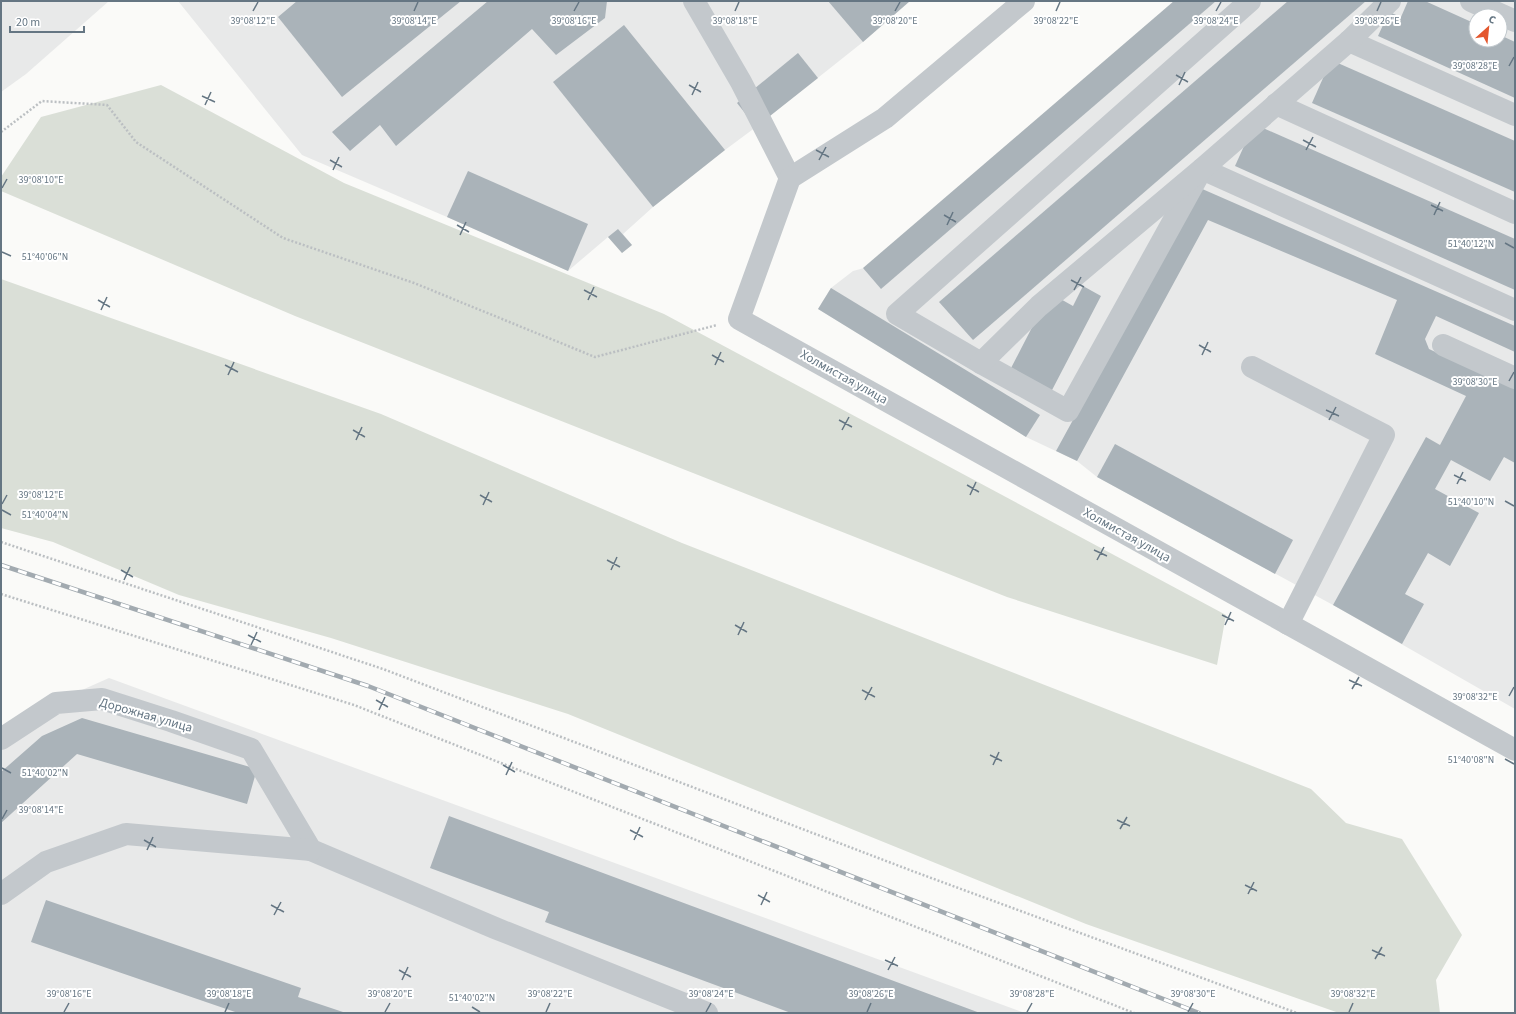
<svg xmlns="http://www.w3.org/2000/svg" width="1516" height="1014" viewBox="0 0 1516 1014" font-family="'Source Sans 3',sans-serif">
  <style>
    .built { fill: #e8e9e9; fill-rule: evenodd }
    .green { fill: #dadfd7 }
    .building { fill: #aab3b9 }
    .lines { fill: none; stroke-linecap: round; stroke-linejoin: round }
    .path { stroke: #bbbfc2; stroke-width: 2.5; stroke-dasharray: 2 2; stroke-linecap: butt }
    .minor { stroke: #c3c8cc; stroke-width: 22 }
    .rail-casing { stroke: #a2aab0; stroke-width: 4.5 }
    .rail { stroke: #fff; stroke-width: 3; stroke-dasharray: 9; stroke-linecap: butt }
    .ticks { fill: none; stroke: #657683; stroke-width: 1.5 }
    .labels { text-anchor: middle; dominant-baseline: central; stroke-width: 4; stroke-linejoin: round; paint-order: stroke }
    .street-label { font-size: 13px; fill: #657683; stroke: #fff }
    .ticks-label { font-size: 10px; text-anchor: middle; fill: #657683; stroke: #fff; stroke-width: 4; stroke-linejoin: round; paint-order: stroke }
  </style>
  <rect width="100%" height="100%" fill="#fafaf8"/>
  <g class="built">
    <polygon points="1,1 109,1 26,74 1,92"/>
    <polygon points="178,1 910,1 863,42 756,127 725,150 653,207 623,234 632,245 622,253 608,237 568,271 447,217 302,155"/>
    <path d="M1174,1H1515V709L1333,605L1097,477L1077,461L1026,437L818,309L831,288L853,271L864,268ZM1476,16H1500V40H1476Z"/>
    <polygon points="109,678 1025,1013 1,1013 1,726"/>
  </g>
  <g class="green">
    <polygon points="161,85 344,183 664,314 1226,615 1217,665 1007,597 295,316 1,191 1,177 41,117"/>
    <polygon points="1,279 381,414 682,543 1311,789 1346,823 1402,839 1462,935 1436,980 1440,1013 1339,1013 1086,924 568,714 331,638 179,595 53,542 1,528"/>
  </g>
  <g class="building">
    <polygon points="297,1 461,1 342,97 278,17"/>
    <polygon points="488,1 607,1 605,18 556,55 532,29 396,146 380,125 350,151 332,132"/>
    <polygon points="828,1 910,1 863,42"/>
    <polygon points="1174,1 1216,1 881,289 863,268"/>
    <polygon points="1288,1 1366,1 973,340 939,302"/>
    <polygon points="1408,1 1425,1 1476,24 1476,40 1500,40 1500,35 1515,42 1515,98 1378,36 1389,12 1401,17"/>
    <polygon points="624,25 725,150 653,207 553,82"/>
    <polygon points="798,53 818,78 756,127 737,103"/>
    <polygon points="1331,60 1515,141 1515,192 1312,103"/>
    <polygon points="1254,124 1515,239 1515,290 1235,166"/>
    <polygon points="468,171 588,224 568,271 447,217"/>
    <polygon points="1200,188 1515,326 1515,352 1436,316 1425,339 1429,349 1515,389 1515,463 1504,457 1490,481 1451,460 1435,489 1479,513 1450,566 1428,553 1405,594 1424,604 1402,644 1333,605 1426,437 1440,445 1466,396 1375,354 1397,300 1208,220 1077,461 1056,451"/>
    <polygon points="618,229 632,245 622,253 608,237"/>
    <polygon points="1083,286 1101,296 1051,392 1010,370 1042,308 1057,297 1073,306"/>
    <polygon points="831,288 1040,415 1026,437 818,309"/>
    <polygon points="1115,444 1293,540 1275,574 1097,477"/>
    <polygon points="82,718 257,769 247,804 77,754 1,823 1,772 42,736"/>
    <polygon points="449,816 568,860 980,1013 791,1013 545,922 549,912 430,868"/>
    <polygon points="46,900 301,988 298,997 346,1013 238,1013 31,942"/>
  </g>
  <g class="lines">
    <g class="path">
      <polyline points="1,132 42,101 107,105 136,142 283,238 414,283 595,357 717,325"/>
      <polyline points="1,542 383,669 915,872 1297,1013"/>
      <polyline points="1,594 354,705 1134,1013"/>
    </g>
    <g class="minor">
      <polyline points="694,1 741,82 790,178"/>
      <polyline points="1024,1 885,118 790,178 739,319 1515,750"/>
      <polyline points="1250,1 897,314 981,363 1068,411 1202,169 1515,310"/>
      <polyline points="1471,1 1515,21"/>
      <polyline points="1349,41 1515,115"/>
      <polyline points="1276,104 1515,213"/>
      <polyline points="1443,345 1515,378"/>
      <polyline points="981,363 1039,306 1202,169 1349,41 1390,1"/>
      <polyline points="1252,367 1384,435 1288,624"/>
      <polyline points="1,739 56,703 102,699 171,721 251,749 311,850 495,928 707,1013"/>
      <polyline points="1,894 46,862 126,834 311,850"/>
    </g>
    <defs>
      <polyline id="rail" points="1,565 368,686 1199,1013"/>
    </defs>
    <use href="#rail" class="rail-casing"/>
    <use href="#rail" class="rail"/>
  </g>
  <path class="ticks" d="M253,11L258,2M414,11L418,2M574,11L579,2M735,11L739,2M895,11L900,2M1056,11L1060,2M1216,11L1221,2M1377,11L1381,2M1509,66L1514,57M1176,75L1188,82M689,85L701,92M1179,85L1185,72M692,95L698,82M202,96L215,102M205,105L211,92M1303,140L1316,147M816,150L829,157M1306,150L1313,137M330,160L342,167M819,160L826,147M333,170L339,157M2,188L7,179M1431,205L1443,211M944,215L956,222M1434,215L1440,202M457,225L469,232M947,225L953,212M460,235L466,222M1505,243L1514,248M2,252L11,256M1071,280L1084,287M584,290L597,297M1074,290L1081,277M98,300L110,307M588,300L594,287M101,310L107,297M1199,345L1211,352M712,355L724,362M1202,355L1208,342M225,365L238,372M715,365L721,352M228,375L234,362M1509,381L1514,372M1326,410L1339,416M839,420L852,427M1329,420L1336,407M353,430L365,437M842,430L849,417M356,440L362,427M1454,475L1466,481M1457,484L1463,472M967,485L979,492M480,495L492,502M970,495L976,482M1505,501L1514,506M2,504L7,495M483,505L489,492M2,510L11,515M1094,550L1107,556M607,560L620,567M1097,560L1104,547M121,570L133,577M611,570L617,557M124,580L130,567M1222,615L1234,621M735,625L747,632M1225,625L1231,612M248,635L261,642M738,635L744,622M251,645L257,632M1349,680L1362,686M1352,689L1359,677M862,690L875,697M1509,696L1514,687M376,700L388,707M865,700L872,687M379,710L385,697M990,755L1002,761M1505,759L1514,764M503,765L515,772M993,765L999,752M2,768L11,773M506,775L512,762M2,819L7,810M1117,820L1130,826M1120,829L1127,817M630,830L643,837M144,840L156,847M634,840L640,827M147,850L153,837M1245,885L1257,891M1248,894L1254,882M758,895L770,902M271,905L284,912M761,905L767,892M274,915L281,902M1372,950L1385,956M1375,959L1382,947M885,960L898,966M399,970L411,977M888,970L895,957M402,980L408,967M472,1007L480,1012M64,1012L69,1003M225,1012L229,1003M385,1012L390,1003M546,1012L550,1003M706,1012L711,1003M867,1012L871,1003M1027,1012L1032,1003M1188,1012L1193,1003M1349,1012L1353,1003"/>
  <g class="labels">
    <g class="street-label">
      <text transform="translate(844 377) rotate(29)">Холмистая улица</text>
      <text transform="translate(1127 535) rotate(29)">Холмистая улица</text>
      <text transform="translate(146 715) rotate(16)">Дорожная улица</text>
    </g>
  </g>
  <g class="ticks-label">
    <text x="253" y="24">39°08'12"E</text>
    <text x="414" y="24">39°08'14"E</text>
    <text x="574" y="24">39°08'16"E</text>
    <text x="735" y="24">39°08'18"E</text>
    <text x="895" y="24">39°08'20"E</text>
    <text x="1056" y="24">39°08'22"E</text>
    <text x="1216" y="24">39°08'24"E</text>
    <text x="1377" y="24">39°08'26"E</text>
    <text x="1475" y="69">39°08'28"E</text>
    <text x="41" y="183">39°08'10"E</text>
    <text x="1471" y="247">51°40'12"N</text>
    <text x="45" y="260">51°40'06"N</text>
    <text x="1475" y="385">39°08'30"E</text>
    <text x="41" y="498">39°08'12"E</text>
    <text x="1471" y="505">51°40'10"N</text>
    <text x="45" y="518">51°40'04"N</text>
    <text x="1475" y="700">39°08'32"E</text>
    <text x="1471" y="763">51°40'08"N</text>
    <text x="45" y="776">51°40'02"N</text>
    <text x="41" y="813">39°08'14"E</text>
    <text x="69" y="997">39°08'16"E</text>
    <text x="229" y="997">39°08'18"E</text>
    <text x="390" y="997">39°08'20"E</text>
    <text x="550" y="997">39°08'22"E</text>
    <text x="711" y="997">39°08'24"E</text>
    <text x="871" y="997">39°08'26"E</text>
    <text x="1032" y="997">39°08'28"E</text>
    <text x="1193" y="997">39°08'30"E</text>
    <text x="1353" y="997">39°08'32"E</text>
    <text x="472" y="1001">51°40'02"N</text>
  </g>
  <rect width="1516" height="1014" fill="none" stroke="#657683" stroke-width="4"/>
  <g transform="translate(1488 28) rotate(27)"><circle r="19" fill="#ffffff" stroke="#c1c8cd"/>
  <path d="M0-3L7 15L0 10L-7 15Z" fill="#e4572e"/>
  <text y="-6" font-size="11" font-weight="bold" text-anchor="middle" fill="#657683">С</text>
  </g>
  <path d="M10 26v6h74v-6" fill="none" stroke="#657683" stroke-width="2"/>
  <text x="16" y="26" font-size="12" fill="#657683" stroke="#ffffff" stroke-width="3" paint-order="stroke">20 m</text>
</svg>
